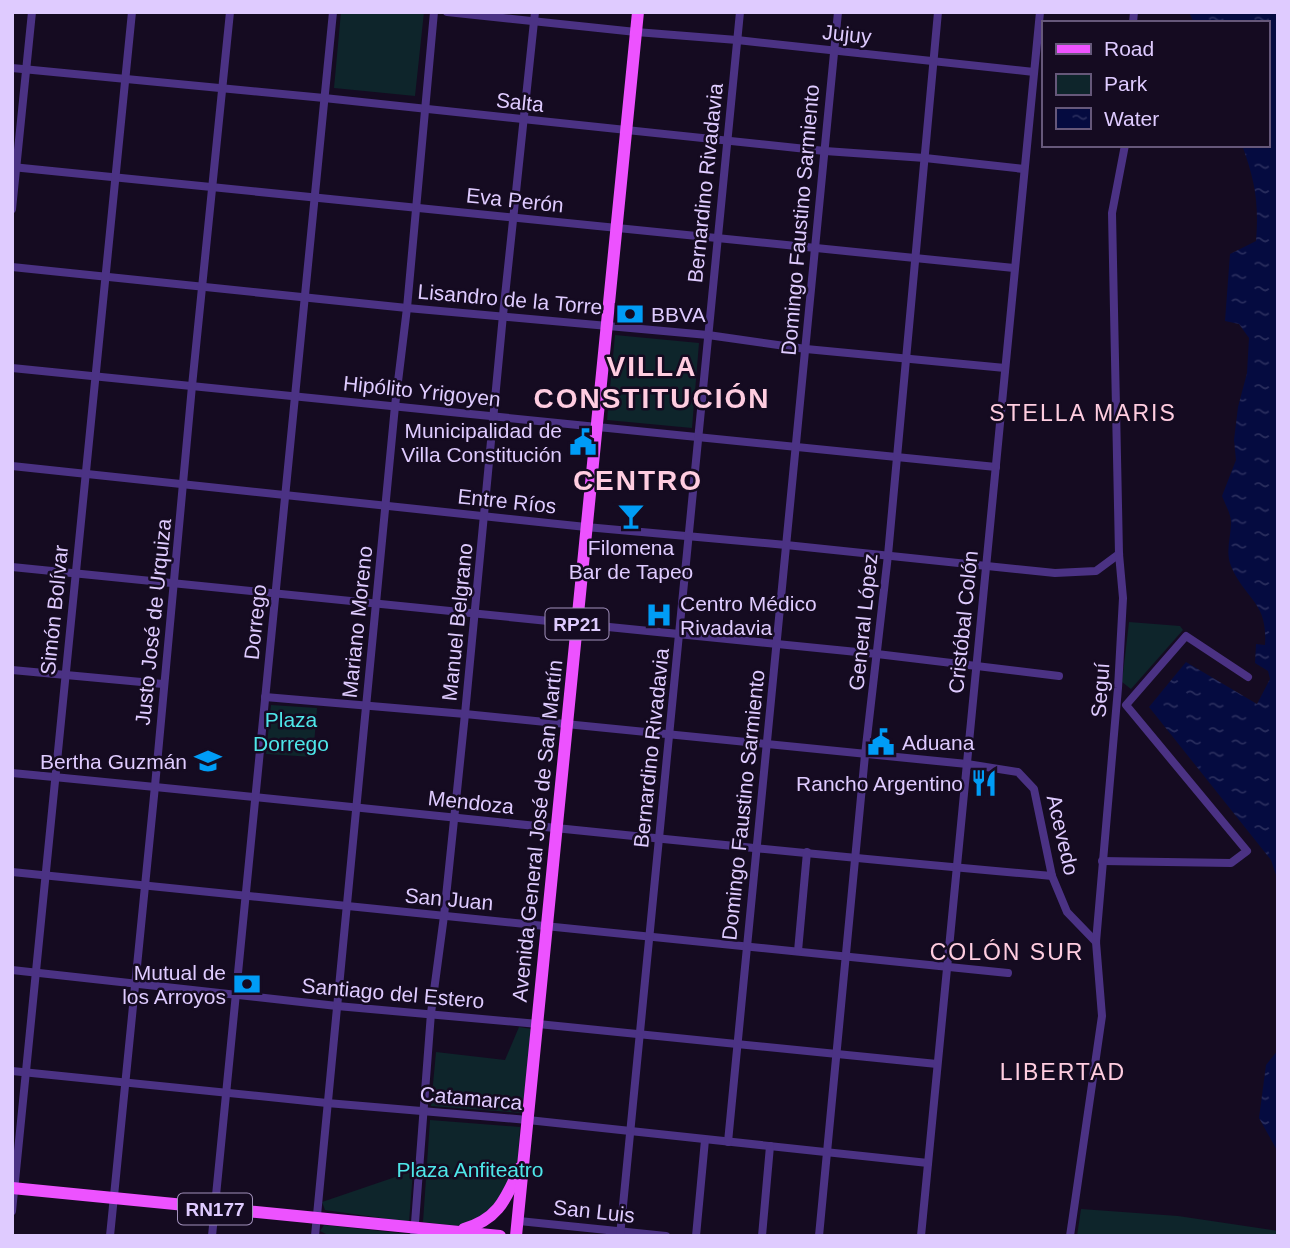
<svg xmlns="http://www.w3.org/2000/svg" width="1290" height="1248" viewBox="0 0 1290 1248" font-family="Arial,sans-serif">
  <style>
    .green { fill: #0e252b }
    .water { fill: url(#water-ripples) }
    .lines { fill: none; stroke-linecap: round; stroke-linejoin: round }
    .street { stroke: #4b3284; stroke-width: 8 }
    .primary { stroke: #ed52ff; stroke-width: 12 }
    .labels { text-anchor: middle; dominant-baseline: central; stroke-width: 5; stroke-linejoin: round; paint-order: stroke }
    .shield { fill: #150b21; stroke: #a291bc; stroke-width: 2 }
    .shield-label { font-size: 19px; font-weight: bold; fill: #dfcbff }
    .street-label { font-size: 21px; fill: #dfcbff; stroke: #150b21 }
    .poi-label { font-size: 21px; fill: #dfcbff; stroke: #150b21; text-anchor: end }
    .park-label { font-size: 21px; fill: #4ee6e9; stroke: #150b21 }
    .neighbourhood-label { font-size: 23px; letter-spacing: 2px; fill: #ffcde0; stroke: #150b21 }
    .district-label { font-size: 28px; font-weight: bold; letter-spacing: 2px; fill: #ffcde0; stroke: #150b21 }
  </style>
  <defs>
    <pattern id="water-ripples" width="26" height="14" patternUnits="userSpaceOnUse" patternTransform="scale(1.75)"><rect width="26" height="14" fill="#050b40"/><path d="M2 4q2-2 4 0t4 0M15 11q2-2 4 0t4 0" fill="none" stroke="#292d5d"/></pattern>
  </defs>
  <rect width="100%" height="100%" fill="#150b21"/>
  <g class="green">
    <polygon points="341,12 424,12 415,96 334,88"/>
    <polygon points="615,335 699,343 692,428 607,420"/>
    <polygon points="1129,622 1180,626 1183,630 1131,689 1122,682"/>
    <polygon points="271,705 317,708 313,757 266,754"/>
    <polygon points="519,1027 532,1029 522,1113 431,1106 436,1052 505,1060"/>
    <polygon points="430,1120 520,1127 517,1173 498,1209 460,1226 423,1222"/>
    <polygon points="413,1171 409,1222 325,1210 322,1202"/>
    <polygon points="1081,1209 1178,1216 1278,1231 1278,1236 1077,1236"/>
    <polygon points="324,1225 409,1234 330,1236 320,1231"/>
  </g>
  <g class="water">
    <path d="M1189,12H1278V952L1277,878L1271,860L1149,707L1186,662L1257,704L1270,679L1268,671L1255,663L1256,644L1265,645C1268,601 1245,600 1231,566C1225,551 1231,538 1231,522C1231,514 1225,504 1222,496L1236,460L1234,440L1238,407L1247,373L1249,338L1239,324L1225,321L1230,254L1256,241C1259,202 1255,181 1242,145H1267V23H1194Z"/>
    <polygon points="1278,1050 1278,1152 1259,1118 1266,1065"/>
  </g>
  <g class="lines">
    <g class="street">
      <polyline points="447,12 636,32 737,40 1034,72"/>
      <polyline points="1133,23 1134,12"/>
      <polyline points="12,68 324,98 825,151 925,158 1024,169"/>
      <polyline points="12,167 1014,268"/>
      <polyline points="12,209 32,12"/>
      <polyline points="12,267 407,308 708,335 806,349 1005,368"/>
      <polyline points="12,368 996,467"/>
      <polyline points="12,466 586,527 786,545 1055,573 1096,571 1119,554"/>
      <polyline points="12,567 877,654 1059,676"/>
      <polyline points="12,670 163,684"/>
      <polyline points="265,697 465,714 967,764 1018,772 1034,789 1052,876 1067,912 1096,942"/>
      <path d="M12,773C359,806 705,846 1052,876"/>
      <polyline points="1102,861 1231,863 1247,851 1126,705 1186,636 1248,677"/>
      <polyline points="12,872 1008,973"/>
      <polyline points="798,951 807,852"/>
      <polyline points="12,970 337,1006 538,1024 937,1064"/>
      <polyline points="12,1071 327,1103 528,1120 928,1163"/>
      <polyline points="728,1142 838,12"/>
      <polyline points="12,1211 132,12"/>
      <polyline points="519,1221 666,1236"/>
      <polyline points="110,1236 155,786 192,386 230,12"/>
      <polyline points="212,1236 333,12"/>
      <polyline points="315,1236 395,406 407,308 434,12"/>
      <polyline points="414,1236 431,1013 444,916 465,714 503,315 535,12"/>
      <polyline points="620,1236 740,12"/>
      <polyline points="696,1236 705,1140"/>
      <polyline points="762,1236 770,1146"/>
      <polyline points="819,1236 865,755 888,555 938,12"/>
      <polyline points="921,1236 1040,12"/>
      <polyline points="1070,1236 1102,1016 1096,942 1118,688 1123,598 1119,554 1112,213 1125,145"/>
    </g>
    <g class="primary">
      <polyline points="12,1188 500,1236"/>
      <path d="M464,1229C499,1219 506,1198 520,1168"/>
      <polyline points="516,1236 638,12"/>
    </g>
  </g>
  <defs>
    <symbol id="bank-bare" viewBox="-9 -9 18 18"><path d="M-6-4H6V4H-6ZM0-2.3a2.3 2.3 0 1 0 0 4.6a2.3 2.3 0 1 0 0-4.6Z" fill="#009cf6" stroke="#150b21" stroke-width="2.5" paint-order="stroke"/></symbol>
    <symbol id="civic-bare" viewBox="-9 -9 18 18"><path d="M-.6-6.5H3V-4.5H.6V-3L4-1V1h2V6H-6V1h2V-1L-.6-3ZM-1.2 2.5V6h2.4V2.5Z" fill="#009cf6" stroke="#150b21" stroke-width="2.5" paint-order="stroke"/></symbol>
    <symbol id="bar-bare" viewBox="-9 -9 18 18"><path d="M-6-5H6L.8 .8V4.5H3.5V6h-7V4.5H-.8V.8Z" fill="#009cf6" stroke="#150b21" stroke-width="2.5" paint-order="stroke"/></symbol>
    <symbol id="hospital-bare" viewBox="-9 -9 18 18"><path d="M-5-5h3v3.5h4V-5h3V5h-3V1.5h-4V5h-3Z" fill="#009cf6" stroke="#150b21" stroke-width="2.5" paint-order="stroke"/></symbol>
    <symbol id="school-bare" viewBox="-9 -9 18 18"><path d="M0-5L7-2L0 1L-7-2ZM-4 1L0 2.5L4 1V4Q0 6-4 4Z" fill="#009cf6" stroke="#150b21" stroke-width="2.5" paint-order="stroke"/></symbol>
    <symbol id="restaurant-bare" viewBox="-9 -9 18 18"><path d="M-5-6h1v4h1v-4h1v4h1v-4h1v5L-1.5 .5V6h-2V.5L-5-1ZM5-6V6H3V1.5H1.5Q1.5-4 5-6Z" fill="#009cf6" stroke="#150b21" stroke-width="2.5" paint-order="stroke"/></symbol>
  </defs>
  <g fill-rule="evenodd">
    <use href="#bank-bare" x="611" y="295" width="38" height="38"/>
    <use href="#civic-bare" x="564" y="423" width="38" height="38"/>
    <use href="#bar-bare" x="612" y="497" width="38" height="38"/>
    <use href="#hospital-bare" x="640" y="596" width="38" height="38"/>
    <use href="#civic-bare" x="862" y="723" width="38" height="38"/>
    <use href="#school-bare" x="189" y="742" width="38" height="38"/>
    <use href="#restaurant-bare" x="965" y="764" width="38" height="38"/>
    <use href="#bank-bare" x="228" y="965" width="38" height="38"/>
  </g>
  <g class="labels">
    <g class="shield">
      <rect x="545.5" y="608.5" width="63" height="31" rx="5"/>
      <rect x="178" y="1193.5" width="74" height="31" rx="5"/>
    </g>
    <g class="shield-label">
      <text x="577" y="624">RP21</text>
      <text x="215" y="1209">RN177</text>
    </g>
    <g class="street-label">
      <text transform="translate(847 34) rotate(6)">Jujuy</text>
      <text transform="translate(520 102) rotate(6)">Salta</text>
      <text transform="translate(705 183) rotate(-84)">Bernardino Rivadavia</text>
      <text transform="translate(515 200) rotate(6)">Eva Perón</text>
      <text transform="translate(800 220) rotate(-85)">Domingo Faustino Sarmiento</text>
      <text transform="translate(510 299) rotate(5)">Lisandro de la Torre</text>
      <text transform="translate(422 391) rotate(6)">Hipólito Yrigoyen</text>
      <text transform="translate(507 501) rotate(6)">Entre Ríos</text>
      <text transform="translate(54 610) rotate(-84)">Simón Bolívar</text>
      <text transform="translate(153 622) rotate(-84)">Justo José de Urquiza</text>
      <text transform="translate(255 622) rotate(-84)">Dorrego</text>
      <text transform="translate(357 622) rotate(-84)">Mariano Moreno</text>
      <text transform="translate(457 622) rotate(-84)">Manuel Belgrano</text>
      <text transform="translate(863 622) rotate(-84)">General López</text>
      <text transform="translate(963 622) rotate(-84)">Cristóbal Colón</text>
      <text transform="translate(1100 690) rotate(-86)">Seguí</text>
      <text transform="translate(651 748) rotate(-84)">Bernardino Rivadavia</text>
      <text transform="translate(471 802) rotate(6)">Mendoza</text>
      <text transform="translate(743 805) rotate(-84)">Domingo Faustino Sarmiento</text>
      <text transform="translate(537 831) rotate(-84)">Avenida General José de San Martín</text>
      <text transform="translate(1063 835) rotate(77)">Acevedo</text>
      <text transform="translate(449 899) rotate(5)">San Juan</text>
      <text transform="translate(393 993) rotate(5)">Santiago del Estero</text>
      <text transform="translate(471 1098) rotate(5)">Catamarca</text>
      <text transform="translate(594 1211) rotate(6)">San Luis</text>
    </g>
    <g class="poi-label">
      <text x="651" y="314" text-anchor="start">BBVA</text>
      <text x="562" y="430">Municipalidad de<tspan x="562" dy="24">Villa Constitución</tspan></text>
      <text x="631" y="547" text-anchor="middle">Filomena<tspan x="631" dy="24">Bar de Tapeo</tspan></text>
      <text x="680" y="603" text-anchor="start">Centro Médico<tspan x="680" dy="24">Rivadavia</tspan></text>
      <text x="902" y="742" text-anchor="start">Aduana</text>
      <text x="187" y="761">Bertha Guzmán</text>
      <text x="963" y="783">Rancho Argentino</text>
      <text x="226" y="972">Mutual de<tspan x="226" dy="24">los Arroyos</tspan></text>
    </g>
    <g class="park-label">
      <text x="291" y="719">Plaza<tspan x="291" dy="24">Dorrego</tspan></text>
      <text x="470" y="1169">Plaza Anfiteatro</text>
    </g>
    <g class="neighbourhood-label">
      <text x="1083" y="413">STELLA MARIS</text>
      <text x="1007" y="952">COLÓN SUR</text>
      <text x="1063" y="1072">LIBERTAD</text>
    </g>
    <g class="district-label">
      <text x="652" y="366">VILLA<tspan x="652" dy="32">CONSTITUCIÓN</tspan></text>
      <text x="638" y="480">CENTRO</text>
    </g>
  </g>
  <rect width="1290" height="1248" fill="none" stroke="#dfcbff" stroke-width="28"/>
  <rect x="1042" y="21" width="228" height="126" fill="#150b21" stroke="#66587a" stroke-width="2"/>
  <rect x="1056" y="44" width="35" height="10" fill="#ed52ff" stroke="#66587a" stroke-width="2"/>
  <text x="1104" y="56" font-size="21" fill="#dfcbff">Road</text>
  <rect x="1056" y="74" width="35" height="21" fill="#0e252b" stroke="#66587a" stroke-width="2"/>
  <text x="1104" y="91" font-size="21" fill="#dfcbff">Park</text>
  <rect x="1056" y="108" width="35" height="21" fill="url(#water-ripples)" stroke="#66587a" stroke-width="2"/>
  <text x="1104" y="126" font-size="21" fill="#dfcbff">Water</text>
</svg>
